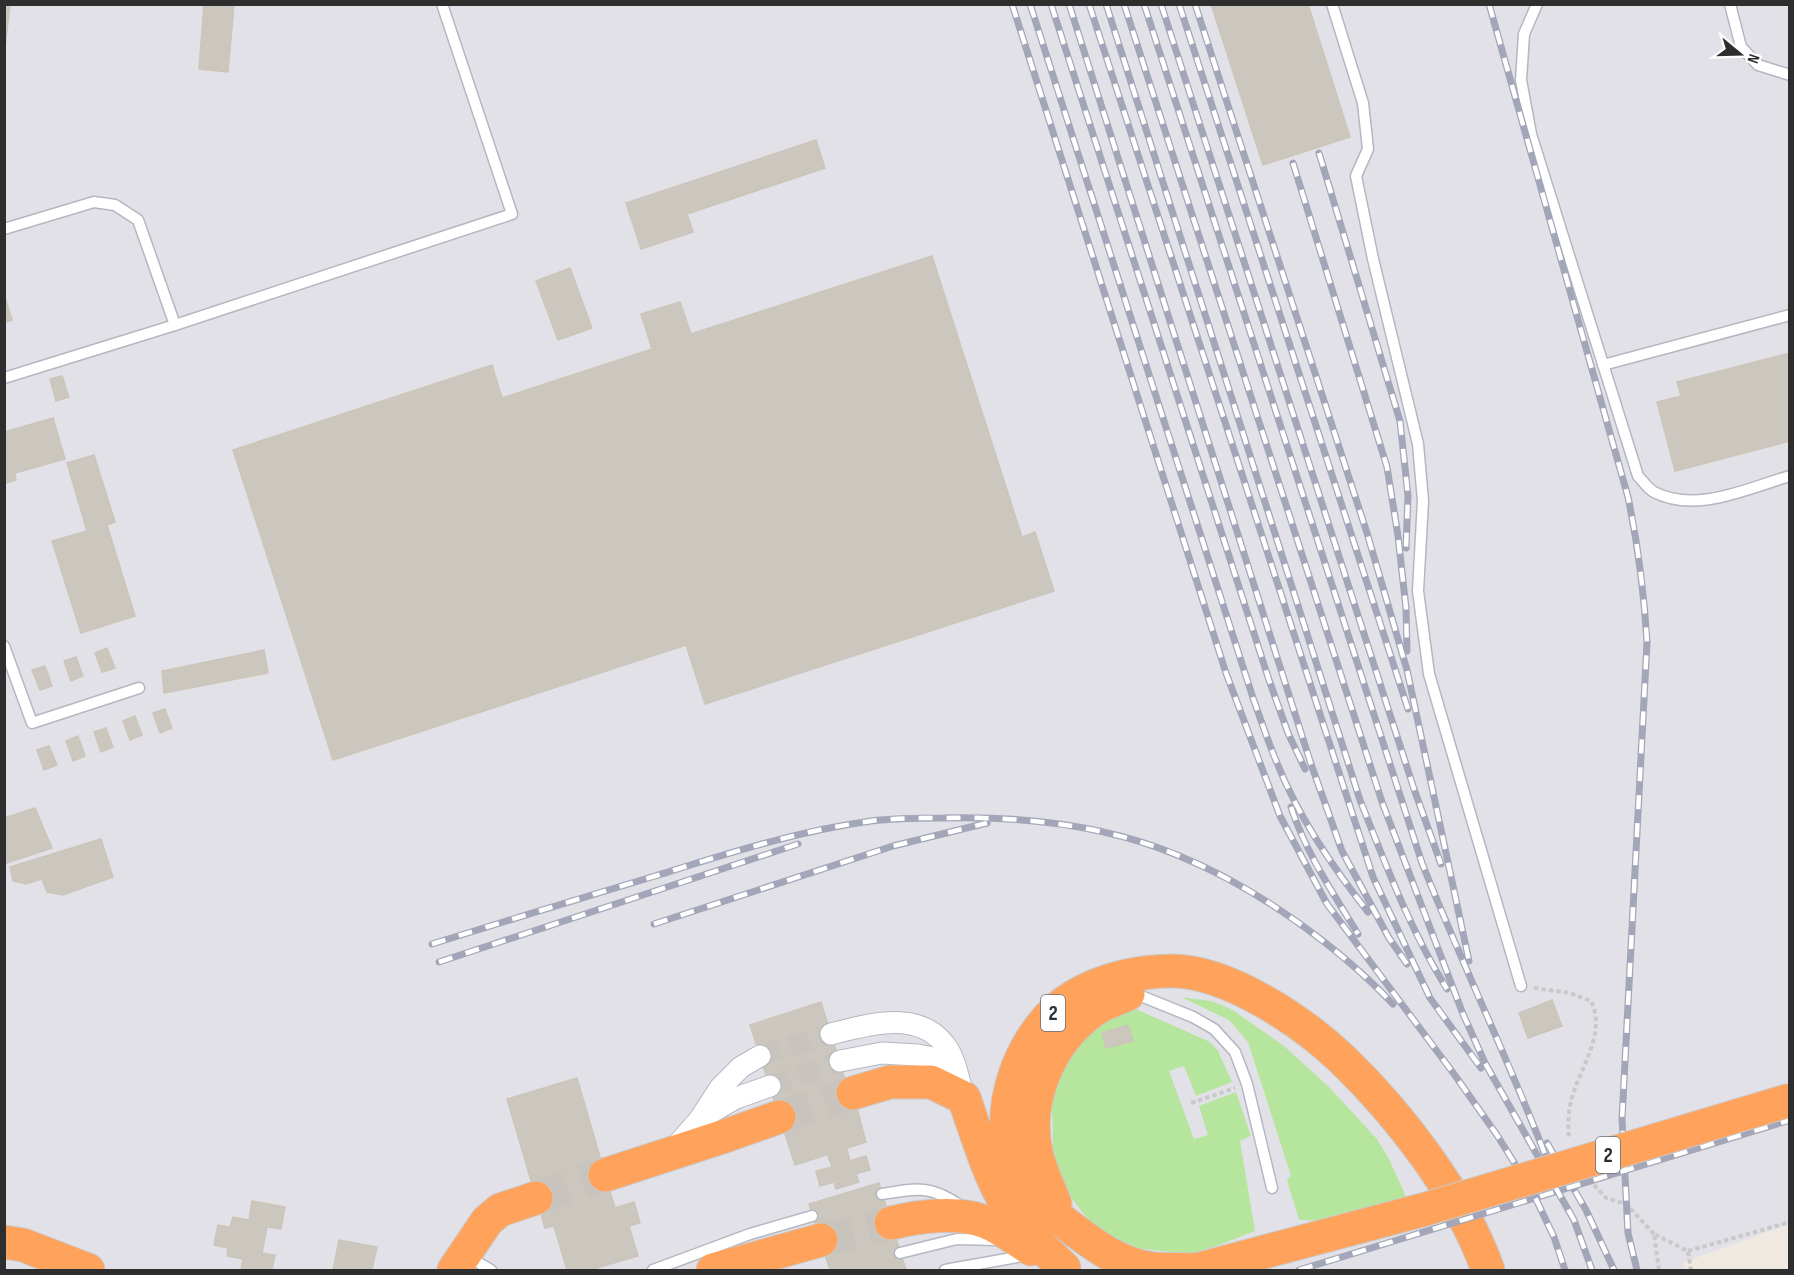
<svg xmlns="http://www.w3.org/2000/svg" width="1794" height="1275" viewBox="0 0 1794 1275" font-family="'Sofia Sans Condensed',sans-serif">
  <style>
    .industrial { fill: #e3e1e8 }
    .green { fill: #b6e59e }
    .building { fill: #cbc7bf; stroke: #cbc5ba; stroke-width: 1.5 }
    .lines { fill: none; stroke-linecap: round; stroke-linejoin: round }
    .street-tunnel { stroke: #c8c4bd; stroke-width: 21; stroke-dasharray: 21 10; stroke-linecap: butt }
    .highway-tunnel { stroke: #c8c4bd; stroke-width: 33; stroke-dasharray: 33 16; stroke-linecap: butt }
    .lane-casing { stroke: #b4b7c1; stroke-width: 13 }
    .street-casing { stroke: #b4b7c1; stroke-width: 23 }
    .highway-casing { stroke: #c9c9c9; stroke-width: 35 }
    .path { stroke: #c9c9c9; stroke-width: 4; stroke-dasharray: 4.5 3; stroke-linecap: butt }
    .lane { stroke: #fff; stroke-width: 10 }
    .street { stroke: #fff; stroke-width: 21 }
    .highway { stroke: #ffa35c; stroke-width: 33 }
    .rail-casing { stroke: #a3a6b8; stroke-width: 7 }
    .rail { stroke: #fff; stroke-width: 4.5; stroke-dasharray: 14; stroke-linecap: butt }
    .highway-bridge-casing { stroke: #c9c9c9; stroke-width: 35; stroke-linecap: butt }
    .highway-bridge { stroke: #ffa35c; stroke-width: 33 }
    .labels { text-anchor: middle; dominant-baseline: central; stroke-width: 4.5; stroke-linejoin: round; paint-order: stroke }
    .shield { fill: #fff; stroke: #6d6d6d; stroke-width: 1.5 }
    .shield-label { font-size: 21px; font-weight: bold; fill: #2e2e2e }
  </style>
  <rect width="100%" height="100%" fill="#efe9e1"/>
  <polygon class="industrial" points="5,5 1789,5 1789,1224 1684,1262 1684,1270 5,1270"/>
  <g class="green">
    <polygon points="1181,997 1211,1001 1231,1009 1284,1046 1328,1086 1377,1139 1389,1159 1408,1201 1348,1221 1299,1220 1287,1180 1291,1176 1248,1042 1229,1020"/>
    <polygon points="1136,1009 1210,1042 1218,1051 1232,1082 1196,1096 1184,1066 1169,1071 1194,1139 1208,1135 1199,1106 1236,1092 1251,1136 1240,1141 1255,1231 1219,1245 1190,1254 1135,1248 1094,1227 1066,1191 1053,1149 1052,1102 1063,1069 1086,1036 1115,1014"/>
  </g>
  <g class="building">
    <polygon points="4,4 10,4 4,57"/>
    <polygon points="204,4 234,4 228,72 199,69"/>
    <polygon points="1211,4 1308,4 1350,137 1263,165"/>
    <polygon points="816,140 825,168 687,214 693,232 641,249 626,203"/>
    <polygon points="932,256 1022,537 1035,532 1054,591 705,704 686,645 333,760 233,450 492,365 502,398 652,349 641,314 680,302 691,334"/>
    <polygon points="570,268 592,328 558,340 536,281"/>
    <polygon points="4,294 12,320 4,323"/>
    <polygon points="1790,353 1790,441 1675,471 1657,402 1681,396 1677,382"/>
    <polygon points="62,376 69,397 56,401 50,379"/>
    <polygon points="53,418 65,459 15,473 16,480 6,483 4,432"/>
    <polygon points="94,455 115,522 107,525 135,616 81,633 52,541 87,531 67,463"/>
    <polygon points="107,648 115,668 102,672 95,653"/>
    <polygon points="264,650 268,673 164,693 162,671"/>
    <polygon points="76,657 83,676 71,681 64,661"/>
    <polygon points="45,666 52,686 40,690 32,670"/>
    <polygon points="165,709 172,728 160,733 153,713"/>
    <polygon points="135,716 142,735 130,740 123,721"/>
    <polygon points="106,728 113,747 101,752 94,732"/>
    <polygon points="78,736 85,756 73,761 66,741"/>
    <polygon points="49,746 57,765 44,770 37,750"/>
    <polygon points="35,808 52,848 4,864 4,818"/>
    <polygon points="101,839 113,877 63,895 47,892 42,879 26,884 13,881 10,867"/>
    <polygon points="1552,1000 1562,1026 1528,1038 1519,1013"/>
    <polygon points="821,1002 848,1089 853,1093 866,1142 795,1165 750,1025"/>
    <polygon points="1128,1025 1133,1041 1106,1048 1102,1033"/>
    <polygon points="577,1078 615,1208 634,1202 640,1223 629,1226 638,1256 590,1270 567,1270 554,1226 545,1228 507,1099"/>
    <polygon points="847,1150 850,1161 866,1156 870,1170 856,1174 859,1182 836,1189 834,1182 820,1186 816,1171 832,1167 828,1156"/>
    <polygon points="879,1183 906,1270 830,1270 809,1204"/>
    <polygon points="252,1201 285,1207 281,1229 267,1227 262,1253 275,1255 272,1270 241,1270 243,1259 227,1256 228,1248 214,1245 218,1225 230,1227 233,1217 249,1220"/>
    <polygon points="339,1240 377,1247 372,1270 333,1270"/>
  </g>
  <g class="lines">
    <g class="street-tunnel">
      <polyline points="760,1056 831,1034"/>
      <polyline points="770,1086 840,1061"/>
    </g>
    <g class="highway-tunnel">
      <polyline points="779,1117 853,1093"/>
      <polyline points="536,1198 605,1175"/>
      <polyline points="821,1240 891,1223"/>
    </g>
    <defs>
      <g id="lane">
        <polyline points="1332,4 1363,103 1368,149 1356,176 1373,259 1418,444 1423,501 1418,591 1429,674 1521,986"/>
        <path d="M1537,4L1524,34L1521,80L1531,134L1638,476C1643,481 1648,489 1654,492C1696,514 1748,488 1790,476"/>
        <polyline points="1730,4 1741,47 1758,65 1790,75"/>
        <polyline points="4,229 94,202 115,205 138,220 175,325"/>
        <polyline points="1603,365 1790,315"/>
        <polyline points="4,378 175,325 512,214 442,4"/>
        <polyline points="4,646 32,723 139,688"/>
        <polyline points="1131,992 1193,1017 1214,1029 1235,1052 1247,1084 1272,1188"/>
        <path d="M882,1194C917,1188 931,1185 961,1206"/>
        <polyline points="900,1253 957,1239 997,1240"/>
        <polyline points="467,1256 491,1270"/>
        <polyline points="653,1270 750,1234 812,1216"/>
        <polyline points="945,1270 1028,1255"/>
      </g>
      <g id="street">
        <path d="M831,1034C867,1025 918,1009 945,1045C956,1059 959,1082 964,1098"/>
        <polyline points="840,1061 882,1053 918,1055 953,1062"/>
        <polyline points="703,1117 736,1098 770,1086"/>
        <polyline points="672,1151 700,1119 720,1088 741,1067 760,1056"/>
      </g>
      <g id="highway">
        <path d="M853,1093L890,1082H931L964,1098C979,1140 991,1186 1018,1222C1031,1239 1049,1253 1064,1268"/>
        <polyline points="605,1175 725,1136 779,1117"/>
        <path d="M1055,1204C1049,1188 1041,1172 1037,1156C1023,1102 1050,1041 1094,1010C1104,1003 1117,999 1128,994"/>
        <path d="M891,1223C919,1216 958,1211 986,1222C1001,1228 1017,1240 1031,1249"/>
        <polyline points="4,1242 23,1245 88,1270"/>
        <polyline points="454,1270 487,1221 500,1210 536,1198"/>
        <polyline points="713,1270 821,1240"/>
        <polyline points="1196,1270 1426,1209"/>
        <path d="M1199,1270C1184,1269 1169,1270 1155,1269C1120,1266 1091,1243 1065,1223C1047,1209 1029,1193 1018,1173C988,1116 1021,1029 1073,997C1102,979 1139,971 1172,971C1228,971 1303,1022 1342,1059C1400,1115 1461,1194 1488,1270"/>
      </g>
    </defs>
    <use href="#lane" class="lane-casing"/>
    <use href="#street" class="street-casing"/>
    <use href="#highway" class="highway-casing"/>
    <g class="path">
      <path d="M1534,988L1570,993L1591,1001C1607,1034 1579,1069 1571,1101C1568,1113 1568,1126 1569,1139"/>
      <polyline points="1191,1103 1235,1088"/>
      <polyline points="1594,1185 1606,1198 1626,1204 1654,1234"/>
      <polyline points="1688,1251 1790,1222"/>
      <polyline points="1659,1270 1654,1234 1688,1251 1691,1270"/>
    </g>
    <use href="#lane" class="lane"/>
    <use href="#street" class="street"/>
    <use href="#highway" class="highway"/>
    <defs>
      <g id="rail">
        <polyline points="1012,4 1226,673 1280,816 1327,904 1454,1074 1497,1135 1533,1193 1554,1237 1565,1270"/>
        <path d="M1030,4L1253,698C1261,720 1268,742 1277,763C1299,818 1332,866 1368,912"/>
        <polyline points="1051,4 1269,680 1288,733 1305,769"/>
        <polyline points="1069,4 1311,764 1342,851 1389,938 1407,964"/>
        <polyline points="1089,4 1373,877 1430,998 1481,1068"/>
        <path d="M1106,4L1360,800C1386,865 1410,930 1447,989"/>
        <polyline points="1124,4 1382,802 1463,1014 1485,1063 1574,1220 1592,1270"/>
        <path d="M1144,4L1422,863C1461,962 1508,1058 1546,1157"/>
        <polyline points="1161,4 1414,789 1441,864"/>
        <polyline points="1179,4 1408,709"/>
        <polyline points="1195,4 1367,533 1407,670 1469,961"/>
        <path d="M1489,4L1628,497C1638,545 1644,593 1647,642L1622,1119L1628,1233L1637,1270"/>
        <polyline points="1319,153 1400,421 1408,496 1406,548"/>
        <polyline points="1293,163 1387,467 1398,536 1406,608 1407,651"/>
        <path d="M1291,807C1306,853 1333,893 1358,934"/>
        <polyline points="654,924 893,846 987,823"/>
        <path d="M432,944C506,921 581,898 655,876C726,854 797,831 871,821C895,818 919,818 943,818C1021,816 1105,825 1177,855C1254,886 1336,944 1393,1004"/>
        <polyline points="439,962 798,844"/>
        <polyline points="1547,1143 1586,1210 1614,1270"/>
        <polyline points="1299,1270 1790,1120"/>
      </g>
    </defs>
    <use href="#rail" class="rail-casing"/>
    <use href="#rail" class="rail"/>
    <defs>
      <polyline id="highway-bridge" points="1426,1209 1790,1100"/>
    </defs>
    <use href="#highway-bridge" class="highway-bridge-casing"/>
    <use href="#highway-bridge" class="highway-bridge"/>
  </g>
  <g class="labels">
    <g class="shield">
      <rect x="1041" y="995" width="24" height="36" rx="4.5"/>
      <rect x="1596" y="1137" width="24" height="36" rx="4.5"/>
    </g>
    <g class="shield-label">
      <text x="1053" y="1013">2</text>
      <text x="1608" y="1155">2</text>
    </g>
  </g>
  <rect width="1794" height="1275" fill="none" stroke="#2e2e2e" stroke-width="12"/>
  <g transform="translate(1740 54) rotate(109)" stroke="#ffffff" stroke-width="4.5" paint-order="stroke">
  <path d="M0-4.5L10 22L0 15L-10 22Z" fill="#2e2e2e"/>
  <text y="-9" font-size="16" font-weight="bold" text-anchor="middle" fill="#2e2e2e">N</text>
  </g>
</svg>
